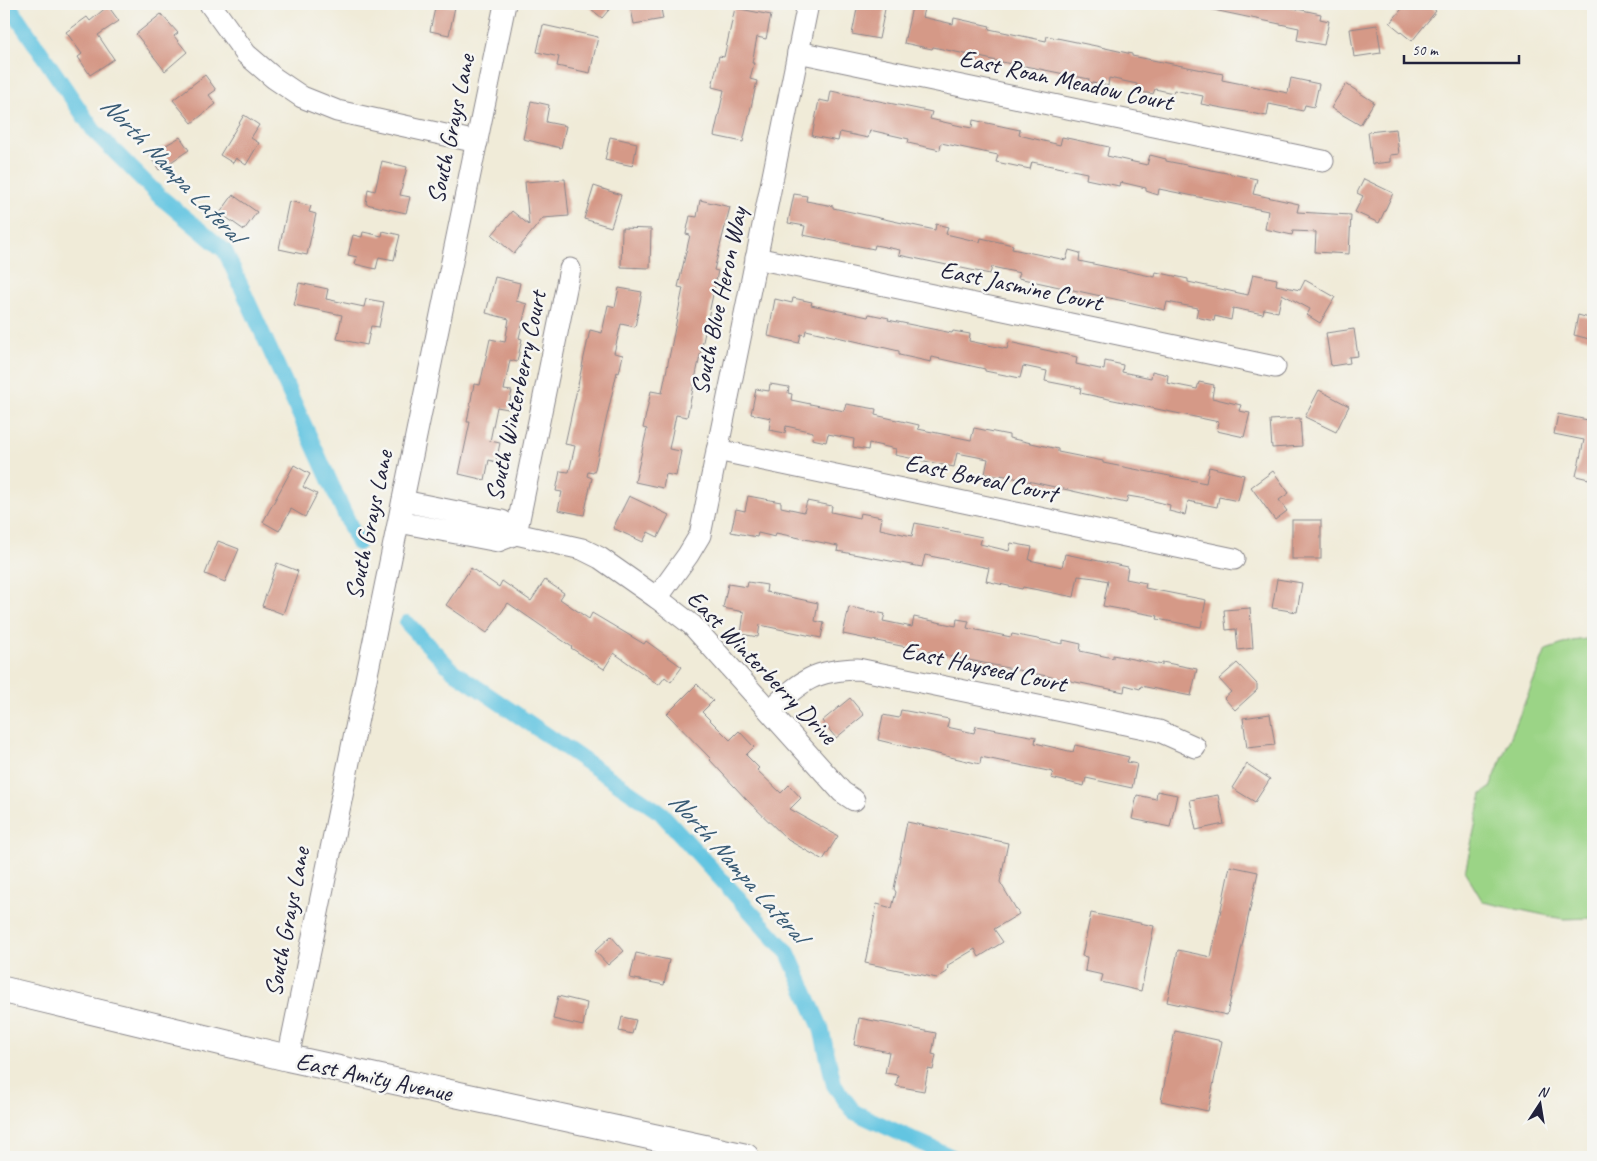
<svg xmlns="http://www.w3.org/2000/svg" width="1597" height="1161" viewBox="0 0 1597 1161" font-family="Caveat,sans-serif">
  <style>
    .green { fill: #9bd486; stroke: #5e7b60 }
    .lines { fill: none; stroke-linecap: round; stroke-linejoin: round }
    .canal { stroke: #63c5e1; stroke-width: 16 }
    .building { fill: #d59987 }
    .minor-casing { stroke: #89868a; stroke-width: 23 }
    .major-casing { stroke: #89868a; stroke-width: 28 }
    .minor { stroke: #fff; stroke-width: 21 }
    .major { stroke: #fff; stroke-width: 26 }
    .labels { text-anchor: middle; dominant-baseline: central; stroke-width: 5; stroke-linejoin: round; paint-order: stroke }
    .street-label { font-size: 25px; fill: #22223b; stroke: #f6f6f2 }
    .water-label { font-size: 26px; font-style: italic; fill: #395b75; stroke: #f6f6f2 }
  </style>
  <rect width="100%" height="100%" fill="#f6f6f2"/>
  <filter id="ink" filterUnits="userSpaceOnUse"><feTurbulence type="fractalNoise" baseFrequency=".02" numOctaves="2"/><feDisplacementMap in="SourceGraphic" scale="10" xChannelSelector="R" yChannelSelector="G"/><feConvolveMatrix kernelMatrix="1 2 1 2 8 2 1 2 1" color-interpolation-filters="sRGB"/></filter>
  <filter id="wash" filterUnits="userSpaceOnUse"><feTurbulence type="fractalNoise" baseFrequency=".0096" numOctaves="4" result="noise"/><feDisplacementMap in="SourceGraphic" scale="20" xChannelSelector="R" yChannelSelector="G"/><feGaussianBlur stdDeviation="1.12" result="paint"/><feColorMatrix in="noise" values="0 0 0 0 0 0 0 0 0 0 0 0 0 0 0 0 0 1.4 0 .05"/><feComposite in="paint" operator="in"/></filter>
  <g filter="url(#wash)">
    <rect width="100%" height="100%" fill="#f0ebd8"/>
    <polygon class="green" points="1593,638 1593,918 1563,919 1483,902 1465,872 1482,794 1490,788 1546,650 1572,641"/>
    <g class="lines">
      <g class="canal">
        <polyline points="8,4 94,131 158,195 225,251 358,543"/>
        <polyline points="407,623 453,671 661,813 788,953 821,1028 834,1085 854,1112 952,1157"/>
      </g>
    </g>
    <g id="blocks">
      <g class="building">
        <polygon points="436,4 455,7 449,35 430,31"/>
        <polygon points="585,4 614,4 602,18"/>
        <polygon points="630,4 660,4 663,19 634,24"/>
        <polygon points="858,4 886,4 879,39 852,34"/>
        <polygon points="1210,4 1288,4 1288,7 1321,14 1320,19 1329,21 1324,45 1297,40 1299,28 1209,9"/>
        <polygon points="1406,4 1428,4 1436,11 1412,41 1390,23"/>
        <polygon points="108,6 119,21 98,35 114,59 90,75 78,57 82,54 66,32 87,17 90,21"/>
        <polygon points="912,7 924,9 922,17 953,24 954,18 990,26 989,29 1046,41 1047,36 1096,46 1132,54 1132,56 1223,74 1222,80 1288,93 1291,78 1319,84 1314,107 1305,105 1303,111 1269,104 1267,116 1201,104 1203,96 1174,90 1173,93 1155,89 1153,94 1136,91 1137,84 1109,78 1108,86 1088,82 1089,79 1025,66 1025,67 933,47 932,49 904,43"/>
        <polygon points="735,8 771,15 766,39 757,37 752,63 754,63 750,79 757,81 743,142 714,136 724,90 712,87 719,56 724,57"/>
        <polygon points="161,14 178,33 174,36 187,52 165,71 136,34"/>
        <polygon points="543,25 598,37 590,73 557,66 559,57 537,52"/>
        <polygon points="1377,25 1381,53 1354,57 1350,29"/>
        <polygon points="205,75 216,90 209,95 216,104 192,123 173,100"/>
        <polygon points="1346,84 1374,102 1360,125 1331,108"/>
        <polygon points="831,91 932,112 930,119 961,126 972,128 973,120 1020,130 1019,135 1060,145 1062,137 1109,147 1107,156 1147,165 1150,155 1166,159 1166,161 1257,179 1253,194 1299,204 1297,212 1351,215 1349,254 1315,252 1316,232 1293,231 1292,235 1265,229 1268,211 1159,189 1158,195 1146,191 1146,188 1120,182 1119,186 1086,179 1087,173 1032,162 1030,169 996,162 998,155 941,143 940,150 908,143 909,139 870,130 868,138 840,132 838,141 812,136 819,100 829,102"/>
        <polygon points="531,101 549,105 546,122 566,126 561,148 523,139"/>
        <polygon points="244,115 259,125 251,138 259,143 246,165 236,158 233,163 220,155"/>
        <polygon points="1396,129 1399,154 1390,155 1390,162 1372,164 1368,132"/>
        <polygon points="180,137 189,150 159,170 149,155"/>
        <polygon points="610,137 637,143 633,166 605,160"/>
        <polygon points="382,161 407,167 400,195 410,197 406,213 366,204 368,189 375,191"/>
        <polygon points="565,179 569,216 543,218 514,254 492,235 512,211 529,225 525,182"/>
        <polygon points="1364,179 1393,193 1379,223 1355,212 1363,196 1357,193"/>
        <polygon points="594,186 621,195 611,227 584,219"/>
        <polygon points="794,194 807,196 806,201 833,206 833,208 935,230 936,224 948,227 946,234 980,242 981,238 1013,245 1012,249 1066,260 1069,250 1080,253 1079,261 1155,277 1156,272 1188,279 1188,282 1248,295 1253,274 1277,279 1276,285 1300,290 1305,280 1335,297 1320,323 1307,315 1310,309 1282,294 1278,312 1264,309 1263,314 1233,308 1231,320 1215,316 1214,321 1196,317 1198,308 1167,302 1165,310 1018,278 1020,273 992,267 990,274 899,255 900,250 875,245 874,249 803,235 805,226 788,223"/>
        <polygon points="233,195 257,212 244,230 220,213"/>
        <polygon points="700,200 730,207 714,270 718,271 687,417 676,415 669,449 681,451 676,476 666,474 663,488 635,482 647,429 643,428 651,391 662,393 683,288 678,287 690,235 686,234 690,216 697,217"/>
        <polygon points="289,201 311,206 309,212 316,214 307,255 279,249"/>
        <polygon points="622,228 651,229 650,268 621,267"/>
        <polygon points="383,231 400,235 394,260 379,257 376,269 355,264 357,257 348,255 353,235 362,237 363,232 382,236"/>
        <polygon points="495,277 520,283 516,301 527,304 519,338 522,339 517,362 510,360 504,390 512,391 508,409 497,407 490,441 500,443 496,462 489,460 485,480 459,474 470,422 467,422 474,384 480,385 490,339 505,342 509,319 486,313"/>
        <polygon points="299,283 328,289 326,299 364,307 366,299 384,302 379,327 371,326 367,345 337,339 342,315 294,305"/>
        <polygon points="619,288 642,292 635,327 621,324 614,353 623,355 619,373 617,372 595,469 593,473 588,472 587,476 592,478 584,515 558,510 562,492 556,491 560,471 569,472 575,446 565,444 590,330 602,333 608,305 615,307"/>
        <polygon points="793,298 812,302 811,305 868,317 869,314 889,318 888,320 952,333 953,331 970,334 969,341 1007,349 1009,342 1077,357 1076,364 1104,370 1105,361 1123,365 1122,372 1151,378 1152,371 1168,375 1167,383 1197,389 1199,382 1214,385 1212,398 1241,405 1239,411 1250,413 1244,437 1217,431 1219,422 1080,393 1081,388 1045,381 1047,371 1023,366 1020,378 985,371 985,369 932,357 931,362 899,355 899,351 806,330 805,335 801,334 799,343 768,336 775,299 792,303"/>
        <polygon points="1578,315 1593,319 1593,340 1574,335"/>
        <polygon points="1354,329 1358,356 1349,357 1350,363 1331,366 1326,333"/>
        <polygon points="770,384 789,387 788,393 792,394 791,400 844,411 846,404 876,409 875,415 919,425 918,429 971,440 974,428 1009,435 1009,438 1058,449 1058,452 1103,461 1103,463 1206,483 1209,467 1244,475 1238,501 1219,497 1217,507 1188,501 1185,515 1169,511 1170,505 1146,499 1128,496 1126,503 1001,475 1001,477 985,474 988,459 957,453 954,467 895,455 896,449 869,443 868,450 853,447 854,439 828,434 826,442 812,439 813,432 786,426 785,433 769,430 771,418 751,414 756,389 769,391"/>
        <polygon points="1319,390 1349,406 1336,432 1305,417"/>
        <polygon points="1558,414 1593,421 1593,480 1576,476 1584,440 1554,434"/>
        <polygon points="1300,418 1302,446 1272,448 1270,420"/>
        <polygon points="294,465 310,474 303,487 317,494 305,517 291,509 279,531 263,522"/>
        <polygon points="1273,471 1289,493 1279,500 1287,511 1275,520 1251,487"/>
        <polygon points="629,496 669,515 658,537 648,532 643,542 613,528"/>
        <polygon points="748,496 781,502 781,507 804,512 807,501 832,506 831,512 859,518 860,513 882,517 880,529 912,536 915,523 982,537 980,544 1009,551 1011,543 1032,547 1029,560 1062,567 1065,554 1128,567 1126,579 1146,583 1145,588 1206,600 1201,627 1157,619 1158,616 1103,606 1108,581 1095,578 1078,576 1074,597 1023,587 1022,589 986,581 989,568 925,555 922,567 837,551 838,546 776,533 775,537 758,533 757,537 731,532 736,509 745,511"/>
        <rect x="1292" y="520" width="29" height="39"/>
        <polygon points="218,541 239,549 225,582 205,574"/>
        <polygon points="277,563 298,571 283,614 262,606"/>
        <polygon points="471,568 499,587 502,581 531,601 545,580 564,593 560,599 589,619 592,613 644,644 646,641 682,667 671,682 665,677 659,685 614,653 604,669 571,648 572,647 508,603 487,633 446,605"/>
        <polygon points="1277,579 1302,583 1297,612 1272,608"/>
        <polygon points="748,582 767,585 766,592 818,603 815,621 824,623 821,638 760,625 758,637 741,634 744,612 723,608 728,584 747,587"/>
        <polygon points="849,607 885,614 883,621 912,627 914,617 956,626 957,619 969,621 967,628 1011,637 1012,634 1063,644 1063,640 1081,644 1080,651 1113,658 1113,655 1162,665 1162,662 1197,669 1191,696 1141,686 1140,689 1125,685 1124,692 843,634"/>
        <polygon points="1250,608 1253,648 1238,650 1236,629 1226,630 1224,610"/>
        <polygon points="1237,663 1257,684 1257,690 1235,710 1224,698 1231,692 1219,679"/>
        <polygon points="697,684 713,701 702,712 730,740 739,731 754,747 746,755 759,768 757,770 781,793 789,785 801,798 790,809 838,836 823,860 788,840 746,799 710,760 711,759 667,714"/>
        <polygon points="850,698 864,715 836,738 822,721"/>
        <polygon points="901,710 949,719 947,727 974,733 976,726 1036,737 1035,743 1073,752 1075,745 1129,757 1127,762 1137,764 1132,788 1086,778 1084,786 1051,778 1053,772 981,757 980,764 878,740 883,715 899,718"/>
        <polygon points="1270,714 1275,745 1247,748 1243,718"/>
        <polygon points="1247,764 1270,779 1255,802 1232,788"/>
        <polygon points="1157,791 1177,795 1170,827 1132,819 1137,795 1156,799"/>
        <polygon points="1218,795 1224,824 1196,830 1190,800"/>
        <polygon points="907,822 1008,843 1000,882 1019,914 994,929 1003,942 979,957 975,949 948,965 947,972 937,978 865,963 877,904 892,908 896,892 894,889"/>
        <polygon points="1230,866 1258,872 1227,1015 1167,1002 1178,950 1211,957"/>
        <polygon points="1091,913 1154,926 1141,991 1101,982 1103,975 1085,971 1087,957 1082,956"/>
        <polygon points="611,936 624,951 608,965 595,951"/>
        <polygon points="636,953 669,960 664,985 630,978"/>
        <polygon points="558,996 587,1003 583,1026 553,1019"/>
        <polygon points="622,1017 636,1020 632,1034 619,1031"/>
        <polygon points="859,1018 936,1033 932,1054 936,1055 933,1070 928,1069 924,1091 896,1086 898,1075 885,1073 889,1052 854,1045"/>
        <polygon points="1175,1031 1222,1041 1208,1111 1161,1101"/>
      </g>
    </g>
  </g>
  <g filter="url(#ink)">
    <use href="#blocks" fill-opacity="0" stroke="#89868a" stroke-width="1"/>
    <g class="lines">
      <defs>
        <g id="minor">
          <polyline points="210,4 246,54 274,78 302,97 337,111 477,142"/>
          <polyline points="798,52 1323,161"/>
          <polyline points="756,258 1275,367"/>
          <polyline points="570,269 516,534 582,549 600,558 657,598 692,625 842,792 854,800"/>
          <polyline points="717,450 1234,559"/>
          <polyline points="399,522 498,541 516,534 502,521 403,501"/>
          <polyline points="657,598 688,555 700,535 808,4"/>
          <path d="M770,710C802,681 813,670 858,669L1159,731L1195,747"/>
          <polyline points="288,1058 505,4"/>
        </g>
        <polyline id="major" points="4,990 288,1058 746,1157"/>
      </defs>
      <use href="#minor" class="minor-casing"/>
      <use href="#major" class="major-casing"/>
      <use href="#minor" class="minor"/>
      <use href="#major" class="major"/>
    </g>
  </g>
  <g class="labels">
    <g class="street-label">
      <text transform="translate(1066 80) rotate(12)">East Roan Meadow Court</text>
      <text transform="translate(451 129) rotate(-78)">South Grays Lane</text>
      <text transform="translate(1021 286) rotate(12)">East Jasmine Court</text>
      <text transform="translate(719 301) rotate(-78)">South Blue Heron Way</text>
      <text transform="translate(516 396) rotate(-78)">South Winterberry Court</text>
      <text transform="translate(981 478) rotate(12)">East Boreal Court</text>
      <text transform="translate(369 525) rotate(-78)">South Grays Lane</text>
      <text transform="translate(762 667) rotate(46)">East Winterberry Drive</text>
      <text transform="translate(984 667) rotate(12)">East Hayseed Court</text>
      <text transform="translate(287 922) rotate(-79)">South Grays Lane</text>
      <text transform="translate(374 1077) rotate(12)">East Amity Avenue</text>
    </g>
    <g class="water-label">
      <text transform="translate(172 169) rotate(46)">North Nampa Lateral</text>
      <text transform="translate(738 867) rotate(48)">North Nampa Lateral</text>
    </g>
  </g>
  <rect width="1597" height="1161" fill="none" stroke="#f6f6f2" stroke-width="20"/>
  <g transform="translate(1540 1104) rotate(12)" stroke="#f6f6f2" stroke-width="4" paint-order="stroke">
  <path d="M0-4L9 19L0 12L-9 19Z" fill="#22223b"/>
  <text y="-8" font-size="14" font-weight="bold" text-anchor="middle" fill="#22223b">N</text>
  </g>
  <path d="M1404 55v8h115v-8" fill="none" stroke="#22223b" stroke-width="2.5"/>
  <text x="1412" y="55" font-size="15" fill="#22223b" stroke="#f6f6f2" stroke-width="4" paint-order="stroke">50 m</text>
</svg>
